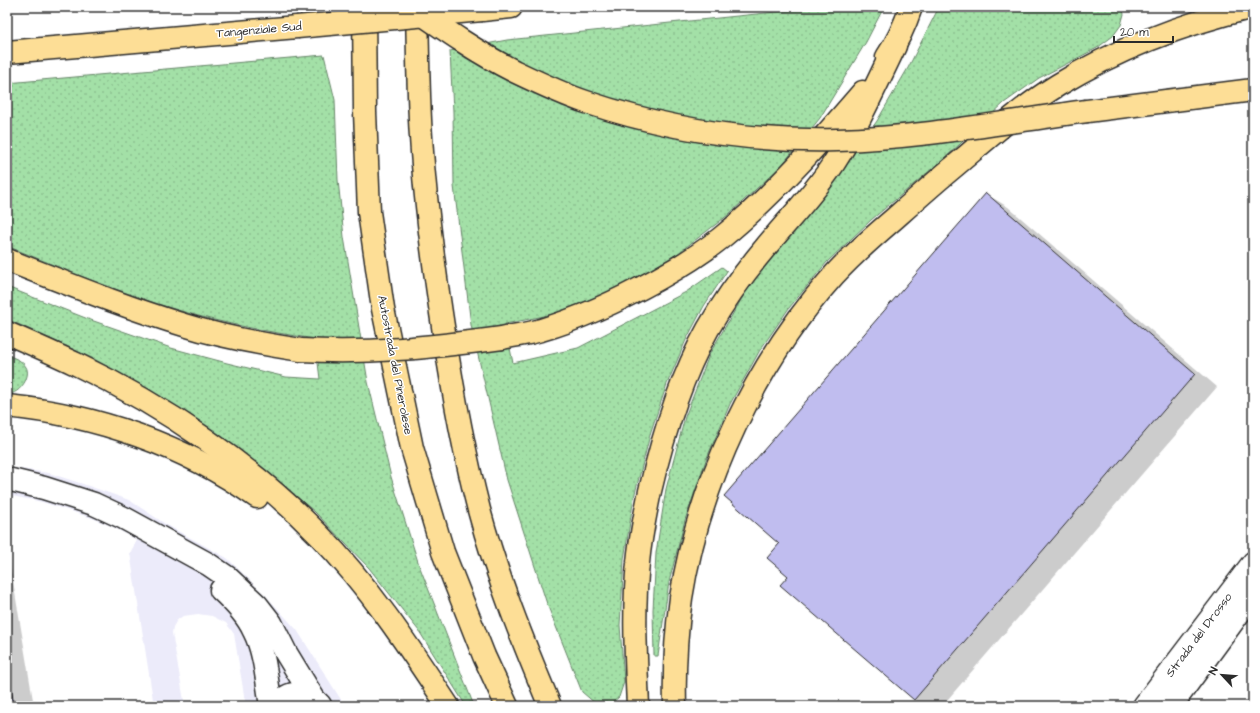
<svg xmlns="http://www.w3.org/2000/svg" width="1260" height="713" viewBox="0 0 1260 713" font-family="'Architects Daughter',sans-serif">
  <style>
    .built { fill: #ecebfa }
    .grass { fill: url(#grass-dots); stroke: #678669 }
    .shadow { fill: #0003 }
    .building { fill: #c0bdef; stroke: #2b2b2b }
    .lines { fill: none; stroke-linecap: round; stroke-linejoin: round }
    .minor-casing { stroke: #2b2b2b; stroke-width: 25 }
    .highway-casing { stroke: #2b2b2b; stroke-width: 25 }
    .minor { stroke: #fff; stroke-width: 22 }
    .highway { stroke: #fdde96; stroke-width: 22 }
    .highway-bridge-casing { stroke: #2b2b2b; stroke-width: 25; stroke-linecap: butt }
    .highway-bridge { stroke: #fdde96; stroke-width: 22 }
    .labels { text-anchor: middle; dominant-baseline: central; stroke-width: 3; stroke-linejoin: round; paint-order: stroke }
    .street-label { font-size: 12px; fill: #2b2b2b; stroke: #fff }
  </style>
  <defs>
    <pattern id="grass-dots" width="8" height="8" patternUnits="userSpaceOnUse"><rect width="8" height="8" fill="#a3e0a7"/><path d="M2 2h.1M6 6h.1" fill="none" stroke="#8cc090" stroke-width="1.8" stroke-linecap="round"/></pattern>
  </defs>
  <rect width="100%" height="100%" fill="#fff"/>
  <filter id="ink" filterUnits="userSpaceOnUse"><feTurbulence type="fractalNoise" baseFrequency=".025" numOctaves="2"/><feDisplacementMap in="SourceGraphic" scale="8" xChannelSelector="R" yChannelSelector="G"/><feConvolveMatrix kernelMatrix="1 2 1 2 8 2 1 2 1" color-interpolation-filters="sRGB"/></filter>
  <g filter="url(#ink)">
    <polygon class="built" points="7,467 49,473 80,483 129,500 167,525 227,558 267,597 297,630 345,706 249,706 245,701 234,634 226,623 212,616 198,614 183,616 177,620 173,627 172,633 185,706 154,706 131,559 130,553 137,540 113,527 92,518 42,502 7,495"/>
    <g class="grass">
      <polygon points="824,7 884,7 866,42 820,118 781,166 728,215 677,254 616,289 554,314 505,324 513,363 578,348 686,292 722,267 727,271 704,306 686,340 667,384 651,431 634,497 624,559 620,625 624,682 619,697 612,703 604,706 596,704 582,692 547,604 507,480 471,325 454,186 453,112 450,51 507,40"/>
      <polygon points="939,7 1122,7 1124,14 1121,25 1113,36 1097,48 1039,78 1004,103 945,158 871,220 827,262 789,308 760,350 730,404 706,460 685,520 669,582 658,656 654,656 653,610 656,553 666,489 685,417 710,353 745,293 792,228 844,167 877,121 908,68"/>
      <path d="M324,55L335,100L338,180L344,237L368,382L391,477L419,565L474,706H466L419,631L369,568L315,512L242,452L171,403L94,359L7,319V287L88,319L171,348L227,363L286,377L320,379L315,339C270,332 224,324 181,311C121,294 64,269 7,246V83Z"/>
      <path d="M7,355C14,358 22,360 26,367C31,375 22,390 13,393C11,394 9,393 7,394Z"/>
    </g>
    <g class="shadow">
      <polygon points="986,194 1008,207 1217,387 942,706 926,706 914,700 789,575"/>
      <polygon points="7,561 10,563 34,706 7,706"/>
    </g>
    <g class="building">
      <polygon points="986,193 1195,374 914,700 780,585 788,576 767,558 779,544 724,496"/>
      <polygon points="7,661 14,706 7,706"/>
    </g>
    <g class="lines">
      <defs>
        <g id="minor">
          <polyline points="7,479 44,488 94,504 124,518 208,564 227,577 257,605 271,623 286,653 314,699"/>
          <path d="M221,590C234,602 247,615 254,631C265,652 267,683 271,706"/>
          <path d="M276,706C289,690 305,689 320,705"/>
          <polyline points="1144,706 1253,563"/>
          <polyline points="1171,706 1253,594"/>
        </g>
        <g id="highway">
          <polyline points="364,7 365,112 369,212 383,309 412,448 443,552 484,656 507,706"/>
          <path d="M417,7C418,50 418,93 421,137C425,202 434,268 444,333C453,392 464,452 479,510C497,577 523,642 550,706"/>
          <polyline points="482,10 511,7"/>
          <polyline points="7,52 297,27"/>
          <path d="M887,57C898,41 905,25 911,7"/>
          <polyline points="1087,111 1253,90"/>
          <path d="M7,260C66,283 124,307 184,325C222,337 261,344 301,350"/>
          <path d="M7,333C30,343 53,353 76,364C164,406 251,465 319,535C369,586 409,647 448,706"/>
          <path d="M502,338C515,335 529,334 541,330C582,318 620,300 658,279C680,267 702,253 721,238C774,195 819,143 863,92"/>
          <path d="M7,406C96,415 184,445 257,497"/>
          <path d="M638,706C636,659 633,610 638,563C640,539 645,515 650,491C663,435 680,379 708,329C724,301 744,273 765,248C788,220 814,194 834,163C858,126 876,85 895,46"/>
          <path d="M675,706C674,671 676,634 681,598C699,483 756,362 834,275C853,254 874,236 895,218C913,202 932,185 950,170C985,141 1019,109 1058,85C1117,49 1186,23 1253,7"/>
        </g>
      </defs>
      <use href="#minor" class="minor-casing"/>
      <use href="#highway" class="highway-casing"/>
      <use href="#minor" class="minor"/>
      <use href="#highway" class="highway"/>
      <defs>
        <g id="highway-bridge">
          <path d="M412,7C445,30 478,53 514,71C537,82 562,94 586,102C666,129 753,142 837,140C921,138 1005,122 1087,111"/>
          <polyline points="297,27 482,10"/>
          <path d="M301,350C370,354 434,347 502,338"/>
        </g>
      </defs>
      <use href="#highway-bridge" class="highway-bridge-casing"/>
      <use href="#highway-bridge" class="highway-bridge"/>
    </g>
  </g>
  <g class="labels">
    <g class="street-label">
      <text transform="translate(259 30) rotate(-5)">Tangenziale Sud</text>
      <text transform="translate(395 365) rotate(79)">Autostrada del Pinerolese</text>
      <text transform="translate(1199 635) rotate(-53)">Strada del Drosso</text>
    </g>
  </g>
  <rect width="1260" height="713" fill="none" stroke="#fff" stroke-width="24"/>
  <rect x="12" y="12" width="1236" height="689" fill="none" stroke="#2b2b2b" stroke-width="1.5" filter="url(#ink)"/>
  <g transform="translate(1222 675) rotate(296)" stroke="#ffffff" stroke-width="3" paint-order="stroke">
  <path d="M0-3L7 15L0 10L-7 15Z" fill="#2b2b2b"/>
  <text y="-6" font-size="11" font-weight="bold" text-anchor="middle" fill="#2b2b2b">N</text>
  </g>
  <path d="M1114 36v6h59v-6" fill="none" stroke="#2b2b2b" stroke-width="2"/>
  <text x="1120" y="36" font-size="12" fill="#2b2b2b" stroke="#ffffff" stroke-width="3" paint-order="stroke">20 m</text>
</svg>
